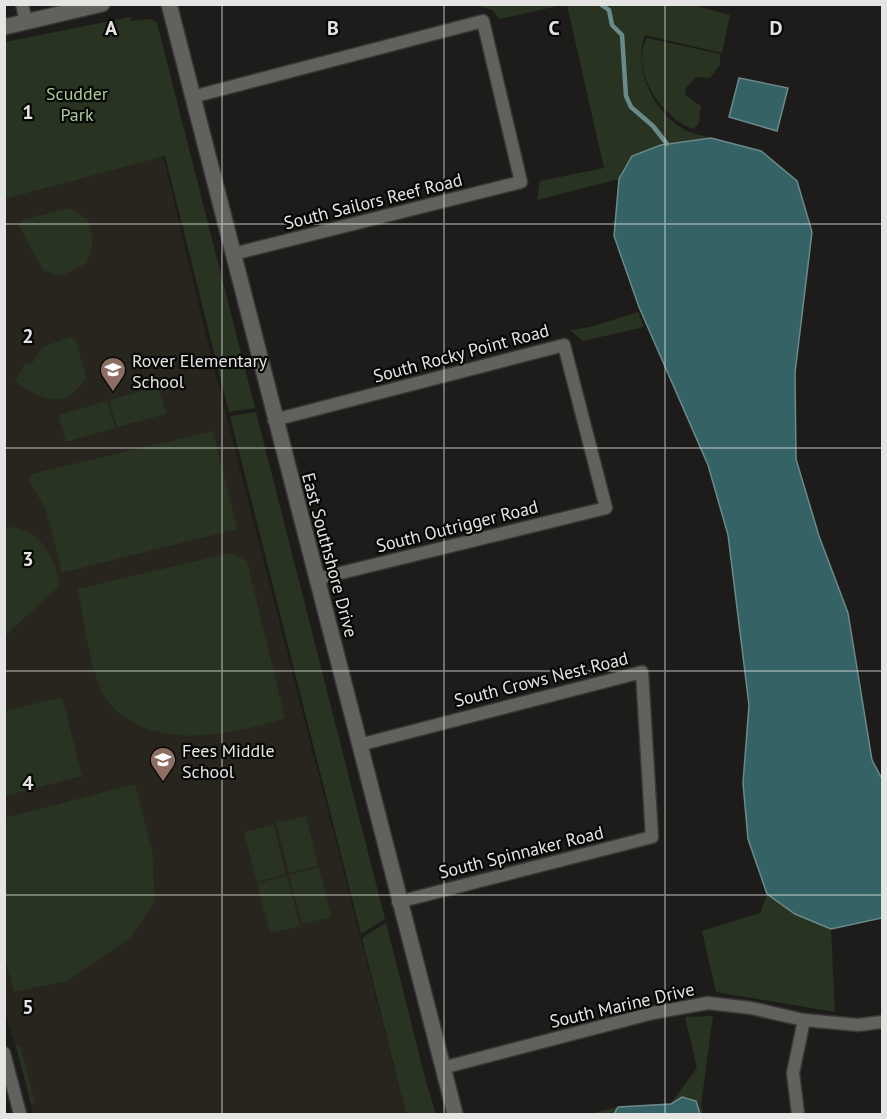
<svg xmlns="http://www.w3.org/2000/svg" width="887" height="1119" viewBox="0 0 887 1119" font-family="'PT Sans',sans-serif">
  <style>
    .built { fill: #27251e }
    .green { fill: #283322 }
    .water { fill: #356365; stroke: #6a8a8a; stroke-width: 1.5 }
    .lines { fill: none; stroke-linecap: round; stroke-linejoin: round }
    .stream { stroke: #6a8a8a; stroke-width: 4.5 }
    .minor-casing { stroke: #383836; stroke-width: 15 }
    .tertiary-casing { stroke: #383836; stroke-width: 18 }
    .minor { stroke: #61615e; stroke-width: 12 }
    .tertiary { stroke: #61615e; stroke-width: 15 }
    .grid { fill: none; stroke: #e4e4e2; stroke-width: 1.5; stroke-opacity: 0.55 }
    .labels { text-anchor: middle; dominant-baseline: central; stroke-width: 4.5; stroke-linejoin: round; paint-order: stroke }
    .park-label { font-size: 18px; fill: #adcd98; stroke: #070706 }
    .street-label { font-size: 18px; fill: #e4e4e2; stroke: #070706 }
    .poi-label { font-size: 18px; fill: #e4e4e2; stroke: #070706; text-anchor: start }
    .grid-label { font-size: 20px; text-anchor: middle; font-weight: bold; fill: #e4e4e2; stroke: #070706; stroke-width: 4.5; stroke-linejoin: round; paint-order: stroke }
  </style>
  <rect width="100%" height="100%" fill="#1d1c1a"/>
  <polygon class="built" points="163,156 214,368 406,1114 33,1114 22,1066 5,1013 5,199"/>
  <g class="green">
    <polygon points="474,5 562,5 500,19 492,10"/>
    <path d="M567,5H693L730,15L722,53L645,35C633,67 652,109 680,127C688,133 701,135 711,138L661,145L632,156L619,179L537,200L540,181L604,168Z"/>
    <polygon points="130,17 131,21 151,19 157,23 255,408 229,412 165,156 5,199 5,42"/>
    <path d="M647,38L720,54V65L710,78L696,77L686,88L685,95L701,106L699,123L694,129C663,120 629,70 647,38Z"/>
    <polygon points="70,208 88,219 93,241 87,263 61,276 43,270 19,226 22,220"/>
    <polygon points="638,312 644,327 583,341 570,330 590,327"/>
    <path d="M71,337L76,341L86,377C64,412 44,400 15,382L26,362L31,365L42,347Z"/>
    <polygon points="158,387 166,414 117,427 109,400"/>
    <polygon points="107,401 115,428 66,442 59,415"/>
    <polygon points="256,412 385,919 361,934 230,416"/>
    <polygon points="213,431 237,529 62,573 46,510 29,481 31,474"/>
    <path d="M5,527C39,526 53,554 60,585L5,636Z"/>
    <path d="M230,553L247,561L285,718C231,736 146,753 106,699C92,680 82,614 78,589Z"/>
    <polygon points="62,697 82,776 5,796 5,711"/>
    <polygon points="135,784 152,850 155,902 130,938 67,981 14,992 5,958 5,818"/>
    <polygon points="306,816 318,866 289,873 276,823"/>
    <polygon points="274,825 286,874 257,882 244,832"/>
    <polygon points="319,867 331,917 302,924 289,875"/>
    <polygon points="287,876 300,926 270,933 257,883"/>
    <polygon points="767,894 795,914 831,929 835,1012 716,992 702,931 760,913"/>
    <polygon points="386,923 428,1089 436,1114 406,1114 362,938"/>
    <polygon points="713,1016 701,1105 703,1114 589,1114 618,1107 671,1103 697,1068 685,1017"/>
    <polygon points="20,1045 35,1103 31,1104 16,1046"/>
  </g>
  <g class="water">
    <polygon points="739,78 788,88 777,131 729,117"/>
    <polygon points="711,138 761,151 797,181 812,232 795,373 796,459 819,536 848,613 872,760 882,779 882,918 831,929 795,914 767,894 748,839 743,783 749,705 728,535 708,465 639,307 614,236 619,179 632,156 661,145"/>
    <polygon points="682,1097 696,1101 700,1114 614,1114 618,1107 671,1104"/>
  </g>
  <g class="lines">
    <polyline class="stream" points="600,4 609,10 612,25 622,35 626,96 631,107 653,126 667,144"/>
    <defs>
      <g id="minor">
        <polyline points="22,4 26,21"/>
        <polyline points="192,97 483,21 521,182 233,254"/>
        <polyline points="274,420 564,345 606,508 316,579"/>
        <polyline points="359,745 642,672 652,837 398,902"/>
        <polyline points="4,1053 20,1114"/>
        <polyline points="442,1068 653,1013 708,1003 751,1008 804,1020 858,1025 882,1022"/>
        <polyline points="798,1114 793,1073 804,1020"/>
      </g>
      <g id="tertiary">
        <polyline points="169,4 455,1114"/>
        <polyline points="4,27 102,4"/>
      </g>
    </defs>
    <use href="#minor" class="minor-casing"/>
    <use href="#tertiary" class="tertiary-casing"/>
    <use href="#minor" class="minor"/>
    <use href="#tertiary" class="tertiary"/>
  </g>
  <path class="grid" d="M222,4V1114M444,4V1114M665,4V1114M4,224H882M4,448H882M4,671H882M4,895H882"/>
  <defs>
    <symbol id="school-pin" viewBox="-11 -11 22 30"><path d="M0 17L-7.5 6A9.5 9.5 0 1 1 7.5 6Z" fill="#8d6e63" stroke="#070706"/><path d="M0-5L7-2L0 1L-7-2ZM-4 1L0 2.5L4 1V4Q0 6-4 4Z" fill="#fff"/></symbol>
  </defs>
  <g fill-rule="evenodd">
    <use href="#school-pin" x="98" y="355" width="30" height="40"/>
    <use href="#school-pin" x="148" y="745" width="30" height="40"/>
  </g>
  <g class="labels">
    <g class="park-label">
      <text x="77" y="93">Scudder<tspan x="77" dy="21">Park</tspan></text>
    </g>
    <g class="street-label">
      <text transform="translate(373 201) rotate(-14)">South Sailors Reef Road</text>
      <text transform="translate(461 353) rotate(-15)">South Rocky Point Road</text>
      <text transform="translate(457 526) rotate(-14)">South Outrigger Road</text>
      <text transform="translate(330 555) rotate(75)">East Southshore Drive</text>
      <text transform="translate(541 679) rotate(-14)">South Crows Nest Road</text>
      <text transform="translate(521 852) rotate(-14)">South Spinnaker Road</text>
      <text transform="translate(622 1005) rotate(-13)">South Marine Drive</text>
    </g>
    <g class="poi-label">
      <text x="132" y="360">Rover Elementary<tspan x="132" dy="21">School</tspan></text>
      <text x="182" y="750">Fees Middle<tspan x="182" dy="21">School</tspan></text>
    </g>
  </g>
  <g class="grid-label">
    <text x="111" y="35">A</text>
    <text x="333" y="35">B</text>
    <text x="554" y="35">C</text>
    <text x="776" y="35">D</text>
    <text x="28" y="119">1</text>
    <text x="28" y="343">2</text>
    <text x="28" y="566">3</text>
    <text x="28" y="790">4</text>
    <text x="28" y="1014">5</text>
  </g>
  <rect width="887" height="1119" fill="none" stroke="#e4e4e2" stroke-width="12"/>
</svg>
